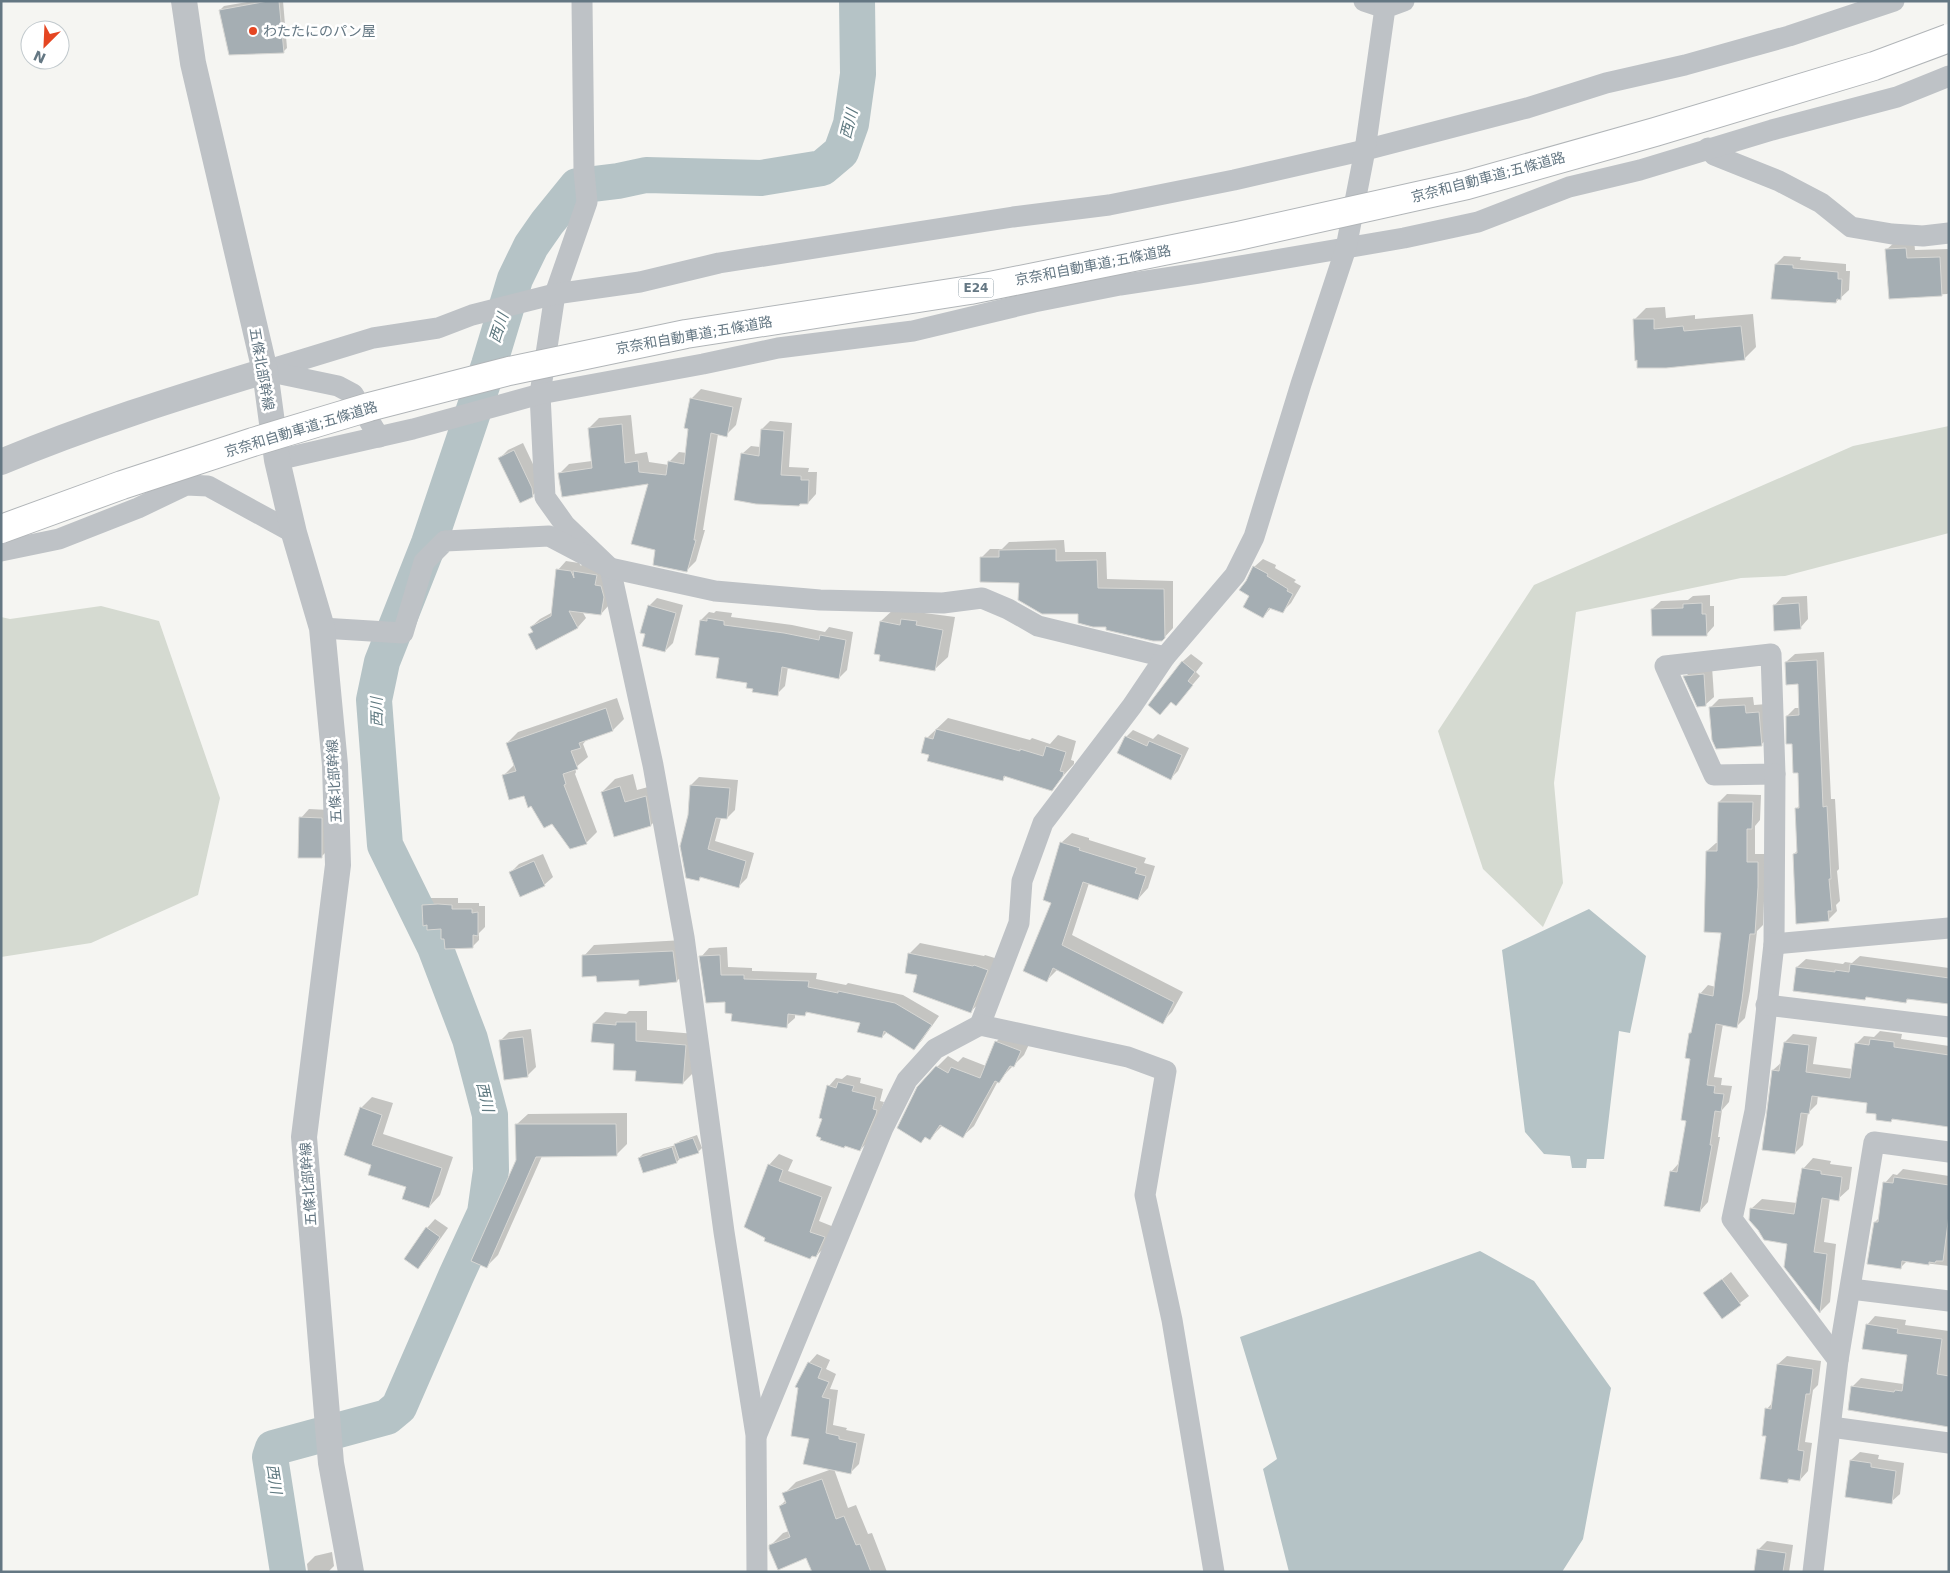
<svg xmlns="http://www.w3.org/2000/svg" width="1950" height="1573" viewBox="0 0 1950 1573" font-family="'DejaVu Sans','Noto Sans JP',sans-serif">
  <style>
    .green { fill: #d5dad1 }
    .water { fill: #b5c3c6 }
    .shadow { fill: #0003 }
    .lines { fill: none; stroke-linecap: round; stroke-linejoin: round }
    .river { stroke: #b5c3c6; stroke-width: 36 }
    .building { fill: #a5aeb3; stroke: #d7d7d4 }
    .minor { stroke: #bec2c6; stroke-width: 21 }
    .tertiary { stroke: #bec2c6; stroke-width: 26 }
    .motorway-bridge-casing { stroke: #b1b5b8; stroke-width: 30; stroke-linecap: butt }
    .motorway-bridge { stroke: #fff; stroke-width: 28 }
    .poi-dot { fill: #e54622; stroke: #fff; stroke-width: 2 }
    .labels { text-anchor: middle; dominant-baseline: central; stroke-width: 5; stroke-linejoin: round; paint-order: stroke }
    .shield { fill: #fff; stroke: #92a0a8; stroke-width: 1 }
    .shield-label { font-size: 12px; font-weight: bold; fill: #647783 }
    .poi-label { font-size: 14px; fill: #647783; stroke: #fff; text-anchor: start }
    .street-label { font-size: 14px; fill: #647783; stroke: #fff }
    .water-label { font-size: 15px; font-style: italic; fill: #5f7980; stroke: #fff }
  </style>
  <rect width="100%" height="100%" fill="#f5f5f2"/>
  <g class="green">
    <polygon points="1949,426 1949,533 1785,576 1741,578 1576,612 1554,783 1563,883 1543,927 1483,869 1438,731 1534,585 1853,446"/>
    <polygon points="101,606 159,621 220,798 198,895 91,943 1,957 1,617 10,619"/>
  </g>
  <g class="water">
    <polygon points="1589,909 1646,956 1630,1033 1619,1031 1604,1159 1587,1159 1586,1168 1572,1168 1570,1156 1544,1154 1525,1132 1502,950"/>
    <polygon points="1480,1251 1534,1281 1611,1388 1583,1539 1562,1572 1289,1572 1263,1469 1277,1459 1240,1337"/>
  </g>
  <g class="shadow">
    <polygon points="253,1 283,1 287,48 283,52 220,10 224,6"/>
    <polygon points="1914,240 1915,250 1949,249 1949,293 1947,294 1890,298 1886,250 1895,242"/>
    <polygon points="1784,256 1801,257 1800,260 1846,264 1846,271 1850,271 1849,290 1836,302 1776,264"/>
    <polygon points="1665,307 1666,318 1695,315 1695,319 1753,314 1756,347 1744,359 1666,366 1634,320 1646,308"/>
    <polygon points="701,389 742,398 736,425 726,435 718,434 703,530 705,530 696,561 686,571 657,549 650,483 559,474 569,464 592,461 589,428 599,418 631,415 635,454 647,452 649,462 669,465 669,462 679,452 687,453 691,399"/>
    <polygon points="770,421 792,423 789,467 809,468 808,472 817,472 816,494 808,503 742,454 751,446 760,447 762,429"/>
    <polygon points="523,443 540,479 540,488 532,496 500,458 508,450"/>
    <polygon points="1064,540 1065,552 1106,552 1107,579 1173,581 1173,628 1162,640 1108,626 1079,613 981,558 990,549 1002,549 1009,542"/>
    <polygon points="1263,559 1276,565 1275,568 1296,580 1294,582 1301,586 1291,603 1283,611 1271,608 1263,617 1251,595 1247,581 1254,567"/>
    <polygon points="566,561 579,563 581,566 583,563 602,566 609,605 601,614 582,611 586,618 578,627 537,649 529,635 533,631 531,627 540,619 553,612 558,570"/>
    <polygon points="1710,595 1710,606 1714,606 1714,626 1706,635 1652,609 1661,601 1688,600 1693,596"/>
    <polygon points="1807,596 1808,619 1800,628 1774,606 1782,597"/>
    <polygon points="657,598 683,605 673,643 665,651 646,634 649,606"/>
    <polygon points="894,609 955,617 948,657 935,669 881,621"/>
    <polygon points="716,611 732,613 731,617 792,625 825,632 829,627 853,632 847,670 839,678 788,667 785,686 777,694 754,688 720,657 701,620 709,612 714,613"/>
    <polygon points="1824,652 1831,799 1835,799 1839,869 1837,871 1840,901 1836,905 1837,911 1828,920 1794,854 1798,850 1796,809 1800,805 1799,772 1787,716 1795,708 1800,708 1799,683 1786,662 1795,654"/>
    <polygon points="1191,654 1203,663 1196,672 1200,676 1176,704 1172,701 1160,714 1182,662"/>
    <polygon points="1712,666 1714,697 1705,705 1685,677 1693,669"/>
    <polygon points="1753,697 1754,705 1767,704 1769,736 1761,745 1711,707 1719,699"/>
    <polygon points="617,698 624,719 613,730 588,738 583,744 588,757 575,768 576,772 575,774 597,832 586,843 552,822 503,776 515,764 507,743 518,732"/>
    <polygon points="948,718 1030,740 1032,738 1050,744 1058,735 1076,741 1071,760 1074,761 1074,764 1051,789 1006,776 1003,779 931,754 927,738"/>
    <polygon points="1133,730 1153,739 1158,734 1189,748 1178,771 1170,779 1126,737"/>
    <polygon points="633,774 637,790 659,784 664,812 651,825 602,792 615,779"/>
    <polygon points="699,777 738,780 735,810 727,818 721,818 715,841 754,853 747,878 738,887 702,876 699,880 690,815 691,785"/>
    <polygon points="1727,794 1761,795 1760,820 1755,826 1755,854 1766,854 1763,925 1757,931 1750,991 1745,1018 1737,1026 1723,1024 1714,1077 1722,1078 1721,1085 1732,1086 1729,1102 1722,1110 1718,1137 1720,1137 1708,1202 1700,1211 1671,1172 1679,1163 1687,1120 1691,1058 1690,1033 1693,1030 1700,994 1708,985 1716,987 1722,932 1707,851 1716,843 1718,843 1719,802"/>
    <polygon points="309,809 329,810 329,849 321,857 301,818"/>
    <polygon points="1072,833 1089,838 1089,840 1146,858 1144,863 1155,866 1148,888 1138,899 1089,883 1072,935 1183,992 1172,1012 1162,1022 1057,970 1047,980 1053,902 1061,843"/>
    <polygon points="543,854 553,877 544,885 510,873 519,864"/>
    <polygon points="430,898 458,898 458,903 479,903 479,906 485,906 485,927 479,933 479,940 472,947 442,928 423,905"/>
    <polygon points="684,940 688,969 677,981 640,984 640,979 598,975 583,957 594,945"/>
    <polygon points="920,943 984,956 985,955 998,959 982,1001 971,1011 918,974 909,954"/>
    <polygon points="727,947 728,967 752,968 752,971 817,973 816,979 846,985 848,983 903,995 939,1016 922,1040 914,1049 888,1031 882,1037 861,1022 808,1011 805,1015 795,1014 795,1018 786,1026 733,1012 701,957 709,948"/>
    <polygon points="1860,956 1949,968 1949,1003 1910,998 1905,1002 1867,996 1865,999 1797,967 1806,959 1843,964 1845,962 1852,963"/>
    <polygon points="629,1011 647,1011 647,1030 696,1034 694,1072 683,1083 637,1070 616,1043 594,1023 605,1012 626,1014"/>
    <polygon points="531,1029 536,1067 528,1075 505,1079 500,1041 509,1032"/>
    <polygon points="1007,1031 1031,1040 1024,1055 998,1081 974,1126 963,1136 943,1125 930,1138 926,1136 921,1141 937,1067 948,1056 958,1062 963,1057 986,1066 996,1042"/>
    <polygon points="1880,1031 1902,1034 1901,1039 1949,1046 1949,1126 1894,1118 1891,1121 1878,1113 1869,1102 1818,1095 1817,1104 1808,1113 1803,1145 1795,1153 1773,1070 1782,1062 1785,1042 1793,1034 1817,1037 1813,1064 1853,1069 1856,1044 1864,1036 1874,1037"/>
    <polygon points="847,1075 861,1078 860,1083 883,1089 880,1101 884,1102 868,1142 860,1150 824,1118 829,1086 836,1078 842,1079"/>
    <polygon points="372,1097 393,1103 383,1134 453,1157 440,1195 429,1207 408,1187 373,1164 361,1108"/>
    <polygon points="627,1113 627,1144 616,1155 542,1156 498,1255 487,1266 517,1160 516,1125 528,1114"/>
    <polygon points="697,1135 702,1148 698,1152 681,1157 677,1162 639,1158 643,1154 676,1145 680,1141"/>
    <polygon points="779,1154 793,1160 788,1171 832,1187 819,1221 834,1227 827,1245 816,1256 769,1165"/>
    <polygon points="1813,1158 1831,1161 1830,1164 1852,1167 1849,1189 1838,1199 1830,1198 1824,1242 1836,1244 1830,1302 1820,1312 1788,1242 1751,1209 1762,1199 1797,1203 1803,1169"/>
    <polygon points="1903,1169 1949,1176 1949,1266 1907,1261 1900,1268 1875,1222 1880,1217 1885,1183 1893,1174 1897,1175"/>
    <polygon points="435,1219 448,1228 426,1259 418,1267 405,1259 427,1228"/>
    <polygon points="1731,1272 1749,1296 1722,1317 1705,1293"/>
    <polygon points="1875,1316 1906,1320 1905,1325 1949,1331 1949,1425 1853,1386 1861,1378 1903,1384 1904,1382 1908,1354 1867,1325"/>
    <polygon points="817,1354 830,1360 826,1369 836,1374 830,1389 838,1390 833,1425 847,1428 846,1430 865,1434 859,1464 850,1473 834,1469 848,1508 856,1505 868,1534 872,1533 887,1572 813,1572 807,1557 771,1545 783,1533 789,1531 780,1506 786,1500 784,1494 796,1482 832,1469 810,1437 809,1363"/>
    <polygon points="1787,1356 1821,1361 1818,1385 1813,1390 1805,1442 1812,1443 1808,1471 1800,1480 1790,1479 1787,1482 1768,1435 1767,1409 1773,1402 1778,1364"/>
    <polygon points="1860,1452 1879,1455 1878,1459 1904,1463 1900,1494 1891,1502 1851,1460"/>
    <polygon points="1767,1541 1793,1545 1789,1572 1755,1572 1759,1549"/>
    <polygon points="332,1552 334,1566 328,1572 308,1572 307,1564 315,1556"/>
  </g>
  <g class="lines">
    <polyline class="river" points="288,1572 270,1457 273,1448 387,1417 399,1407 456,1276 485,1213 491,1170 490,1115 470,1039 435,947 385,845 374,700 382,662 429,543 489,365 515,279 531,246 547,223 577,186 618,181 646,175 761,178 822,168 841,152 851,124 858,74 857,1"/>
  </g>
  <g class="building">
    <polygon points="268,1 279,1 284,53 229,55 219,10"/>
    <polygon points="1906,248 1907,258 1940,257 1942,296 1889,299 1885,249"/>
    <polygon points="1775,264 1793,265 1793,268 1838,272 1838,279 1842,279 1841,300 1837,299 1836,303 1771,299"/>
    <polygon points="1633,319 1654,319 1654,329 1683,326 1684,331 1741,326 1745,360 1666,368 1637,368 1637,360 1635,361"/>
    <polygon points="690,398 733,407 727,437 711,433 694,540 696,540 687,572 653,565 655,550 631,544 648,484 562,497 558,473 592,468 588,428 622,424 625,463 638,461 639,472 666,475 668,461 684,464 688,429 684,428"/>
    <polygon points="761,429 784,431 781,475 801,476 801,480 809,480 808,504 800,504 799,506 756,504 734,500 741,453 759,456"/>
    <polygon points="514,450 532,488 533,497 520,503 498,458"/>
    <polygon points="1056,549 1056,561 1097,560 1098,588 1164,589 1165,638 1162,641 1153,641 1106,630 1106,627 1093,627 1078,623 1078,614 1042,614 1018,600 1019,583 980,582 980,557 999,557 999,550"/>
    <polygon points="1253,566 1268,574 1267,576 1288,589 1287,591 1293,594 1283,613 1269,608 1263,618 1243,607 1249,596 1239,590 1246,581"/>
    <polygon points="556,569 571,571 574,578 573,571 597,575 595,585 601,586 604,597 601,615 569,611 578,628 536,650 528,634 533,632 530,627 551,616"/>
    <polygon points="1702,603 1702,614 1706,614 1707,636 1652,636 1651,609 1683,608 1683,604"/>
    <polygon points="1799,603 1801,629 1774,631 1773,605"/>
    <polygon points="648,605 676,613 665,652 642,646 645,634 640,633"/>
    <polygon points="707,618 724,621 724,625 784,633 819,640 820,635 846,640 839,679 782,667 778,696 752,692 753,689 746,688 747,683 716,678 719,658 695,655 700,620 707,621"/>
    <polygon points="901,619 917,621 916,625 943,630 935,671 879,661 880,655 874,654 880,621 900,625"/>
    <polygon points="1817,660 1823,807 1827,806 1831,879 1829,879 1832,911 1828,911 1829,921 1796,924 1793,854 1797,853 1795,808 1799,808 1798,773 1793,773 1792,744 1786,744 1786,716 1799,715 1798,684 1786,685 1785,662"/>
    <polygon points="1182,661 1195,672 1188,681 1193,685 1176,706 1171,702 1160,715 1148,705"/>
    <polygon points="1704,674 1706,706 1697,707 1683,676"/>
    <polygon points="1745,705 1746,713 1759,712 1762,746 1716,749 1712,740 1709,707"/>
    <polygon points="606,708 613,731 579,743 581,748 571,751 578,769 563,774 566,784 564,785 587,844 570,849 552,824 544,828 531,806 528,808 524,796 509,800 502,775 516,771 506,743"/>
    <polygon points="936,729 1020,751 1020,749 1043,756 1046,746 1066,752 1060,771 1064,772 1063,776 1052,791 1004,776 1003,781 927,761 929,755 921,753 925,737 933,739"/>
    <polygon points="1125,736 1147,746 1149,741 1182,755 1171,780 1117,753"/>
    <polygon points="690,785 730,788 727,819 716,818 708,849 746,861 739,888 700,877 699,881 686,878 680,846 688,815"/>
    <polygon points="620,786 625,802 646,796 651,826 614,837 601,792"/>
    <polygon points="1718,802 1753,802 1752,829 1747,829 1747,862 1758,862 1758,887 1755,934 1750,934 1742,1000 1737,1028 1716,1024 1707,1085 1715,1086 1714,1093 1724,1094 1721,1112 1715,1111 1710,1145 1712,1145 1700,1212 1664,1206 1670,1171 1677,1172 1686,1121 1681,1120 1690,1059 1685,1058 1689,1033 1691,1033 1699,993 1713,996 1721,933 1704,932 1706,851 1717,851"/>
    <polygon points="299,817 322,818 322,858 298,858"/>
    <polygon points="1060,842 1080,848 1079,850 1137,868 1135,873 1146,876 1138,900 1083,882 1062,945 1174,1002 1163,1024 1053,968 1047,982 1023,971 1051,903 1043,900"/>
    <polygon points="534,861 545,886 520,897 509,872"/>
    <polygon points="438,904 452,905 452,909 472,909 472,913 478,912 478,936 473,935 473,948 445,949 444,939 441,939 441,929 427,930 427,925 423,926 422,905"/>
    <polygon points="673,951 677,982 639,986 639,980 597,982 596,976 582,977 582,955"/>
    <polygon points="908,953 973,966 974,965 988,970 971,1013 913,992 917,975 905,973"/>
    <polygon points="720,955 721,975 744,975 744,979 809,981 808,987 838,993 838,991 895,1003 932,1025 914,1050 884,1031 882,1038 857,1032 860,1023 806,1012 805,1016 788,1014 787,1028 731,1021 732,1014 725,1013 725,1002 706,1003 699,956"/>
    <polygon points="1850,964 1949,978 1949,1004 1907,999 1906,1003 1866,997 1865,1000 1793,991 1796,967 1835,972 1835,970 1849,972"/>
    <polygon points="616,1022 636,1022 636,1041 686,1045 683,1084 635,1081 636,1071 613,1070 614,1044 591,1042 593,1023 616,1025"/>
    <polygon points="523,1037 528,1077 504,1080 499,1040"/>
    <polygon points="1870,1039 1894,1042 1894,1047 1949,1055 1949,1127 1892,1119 1891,1122 1876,1120 1876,1114 1866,1113 1867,1103 1812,1096 1809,1114 1801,1113 1795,1154 1762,1150 1772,1070 1779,1071 1784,1042 1809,1045 1806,1072 1850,1078 1855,1043 1869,1045"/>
    <polygon points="995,1041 1021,1051 1014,1067 1010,1066 999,1083 995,1081 963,1138 940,1125 930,1140 925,1137 921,1143 897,1128 917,1087 936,1066 948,1073 951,1067 980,1078"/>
    <polygon points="838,1082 854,1086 852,1091 876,1097 873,1109 877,1110 876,1114 860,1151 845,1146 844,1148 820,1140 821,1138 816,1136 822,1119 819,1118 827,1085 836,1088"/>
    <polygon points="360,1107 382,1115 372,1145 442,1168 429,1208 402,1199 406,1187 368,1175 371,1165 344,1155"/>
    <polygon points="515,1124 616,1124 617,1156 536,1157 487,1268 471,1261 516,1160"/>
    <polygon points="693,1138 699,1153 679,1159 674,1144"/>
    <polygon points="672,1147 677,1163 643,1173 638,1158"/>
    <polygon points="768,1164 783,1170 779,1181 822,1197 810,1232 825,1237 816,1257 812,1256 810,1259 764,1241 765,1238 744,1227"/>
    <polygon points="1802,1168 1821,1171 1821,1174 1842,1177 1839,1201 1822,1198 1814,1252 1827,1254 1820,1313 1784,1267 1787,1244 1764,1240 1758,1230 1749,1220 1750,1208 1794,1214"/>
    <polygon points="1894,1177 1949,1185 1949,1215 1943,1261 1936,1261 1935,1263 1929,1262 1929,1265 1902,1261 1901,1269 1867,1264 1874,1222 1878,1222 1883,1182 1893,1183"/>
    <polygon points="426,1227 440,1237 418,1269 404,1259"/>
    <polygon points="1722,1279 1741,1305 1722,1319 1703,1293"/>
    <polygon points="1866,1324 1898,1329 1897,1333 1942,1339 1937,1374 1949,1376 1949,1427 1848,1410 1851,1386 1894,1392 1895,1390 1902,1391 1907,1355 1862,1349"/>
    <polygon points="808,1362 822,1368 818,1378 829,1382 822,1397 830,1399 826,1433 839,1436 839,1439 857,1443 851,1474 803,1464 809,1439 791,1436 798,1388 795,1387"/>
    <polygon points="1777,1364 1813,1369 1810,1394 1806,1394 1798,1450 1804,1451 1800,1481 1788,1479 1788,1483 1760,1479 1766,1436 1762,1436 1765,1408 1771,1409"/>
    <polygon points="1850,1460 1871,1463 1871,1467 1896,1471 1892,1504 1845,1497"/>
    <polygon points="822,1479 836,1519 844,1516 856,1545 860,1544 871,1572 812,1572 806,1558 778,1570 769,1549 769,1545 790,1537 779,1506 786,1503 782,1493"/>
    <polygon points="1757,1549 1786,1553 1783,1572 1754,1572"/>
  </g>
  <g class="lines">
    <g class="minor">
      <polyline points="582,1 584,171 587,202 555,294 540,394 545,497 565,525 610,568 653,765 684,937 724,1232 756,1435 757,1572"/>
      <polyline points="1364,1 1385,8"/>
      <polyline points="1708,148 1714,155 1779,181 1821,203 1851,227 1892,234 1923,236 1949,233"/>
      <polyline points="265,371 373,338 438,328 472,315 555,294 640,282 719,263 1013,217 1109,205 1234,180 1365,150 1527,108 1606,83 1685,65 1789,36 1894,1"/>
      <polyline points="271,372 338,386 353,394 379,437"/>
      <polyline points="277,460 413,429 540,394 703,364 778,348 913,331 1034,302 1120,285 1199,273 1404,238 1478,222 1569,187 1640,170 1772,130 1897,97 1949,76"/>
      <polyline points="1,551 59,539 138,508 186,485 208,486 294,533"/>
      <polyline points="322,628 403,633 424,562 445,541 549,536 610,568 715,591 820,600 943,603 982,598 1008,609 1038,626 1165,657"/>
      <polygon points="1771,654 1775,774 1714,775 1665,666"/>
      <polyline points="1775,774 1774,944 1755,1111 1732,1219 1838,1360"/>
      <polyline points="1774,944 1949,928"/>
      <polyline points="1766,1005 1949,1027"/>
      <polyline points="980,1025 1019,923 1022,881 1043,823 1132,706 1165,657 1235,575 1254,537 1301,384 1346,248 1365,150 1385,8 1404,1"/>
      <polyline points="1851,1289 1949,1301"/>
      <polyline points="1831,1427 1949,1443"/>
      <polyline points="757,1434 883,1128 907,1080 935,1049 980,1025 1128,1057 1166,1071 1145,1195 1172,1320 1214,1572"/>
      <polyline points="1813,1572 1838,1360 1874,1142 1949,1152"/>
    </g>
    <g class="tertiary">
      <polyline points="184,1 193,63 265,371 277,460 294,533 322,628 335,765 338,865 304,1137 331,1463 351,1572"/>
      <path d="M1,462C87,426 176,398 265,371"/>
    </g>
    <defs>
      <polyline id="motorway-bridge" points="1,529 122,485 253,442 369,407 509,371 686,334 970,290 1238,236 1467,185 1655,132 1874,66 1949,38"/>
    </defs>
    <use href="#motorway-bridge" class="motorway-bridge-casing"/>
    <use href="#motorway-bridge" class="motorway-bridge"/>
  </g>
  <circle class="poi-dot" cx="253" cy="31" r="5"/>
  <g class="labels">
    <rect class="shield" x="958.5" y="278.5" width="35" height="19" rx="4"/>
    <g class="shield-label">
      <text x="976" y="288">E24</text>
    </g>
    <g class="poi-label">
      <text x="263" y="31">わたたにのパン屋</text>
    </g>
    <g class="street-label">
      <text transform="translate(1488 177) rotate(-15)">京奈和自動車道;五條道路</text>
      <text transform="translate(1093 265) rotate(-11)">京奈和自動車道;五條道路</text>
      <text transform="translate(694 335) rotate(-10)">京奈和自動車道;五條道路</text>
      <text transform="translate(262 369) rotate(80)">五條北部幹線</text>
      <text transform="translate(301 429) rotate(-17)">京奈和自動車道;五條道路</text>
      <text transform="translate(334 781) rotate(-93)">五條北部幹線</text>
      <text transform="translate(308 1184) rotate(-94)">五條北部幹線</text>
    </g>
    <g class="water-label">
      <text transform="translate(849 124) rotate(-76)">西川</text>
      <text transform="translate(499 328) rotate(-72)">西川</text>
      <text transform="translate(377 712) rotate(-91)">西川</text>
      <text transform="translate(485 1097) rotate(77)">西川</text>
      <text transform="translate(274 1479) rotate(81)">西川</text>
    </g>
  </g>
  <rect width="1950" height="1573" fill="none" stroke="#647783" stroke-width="5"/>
  <g transform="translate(45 45) rotate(204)"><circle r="24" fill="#ffffff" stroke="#c1c9cd"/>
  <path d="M0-4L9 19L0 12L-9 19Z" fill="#e54622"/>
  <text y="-8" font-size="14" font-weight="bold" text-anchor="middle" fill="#647783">N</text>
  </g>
</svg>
